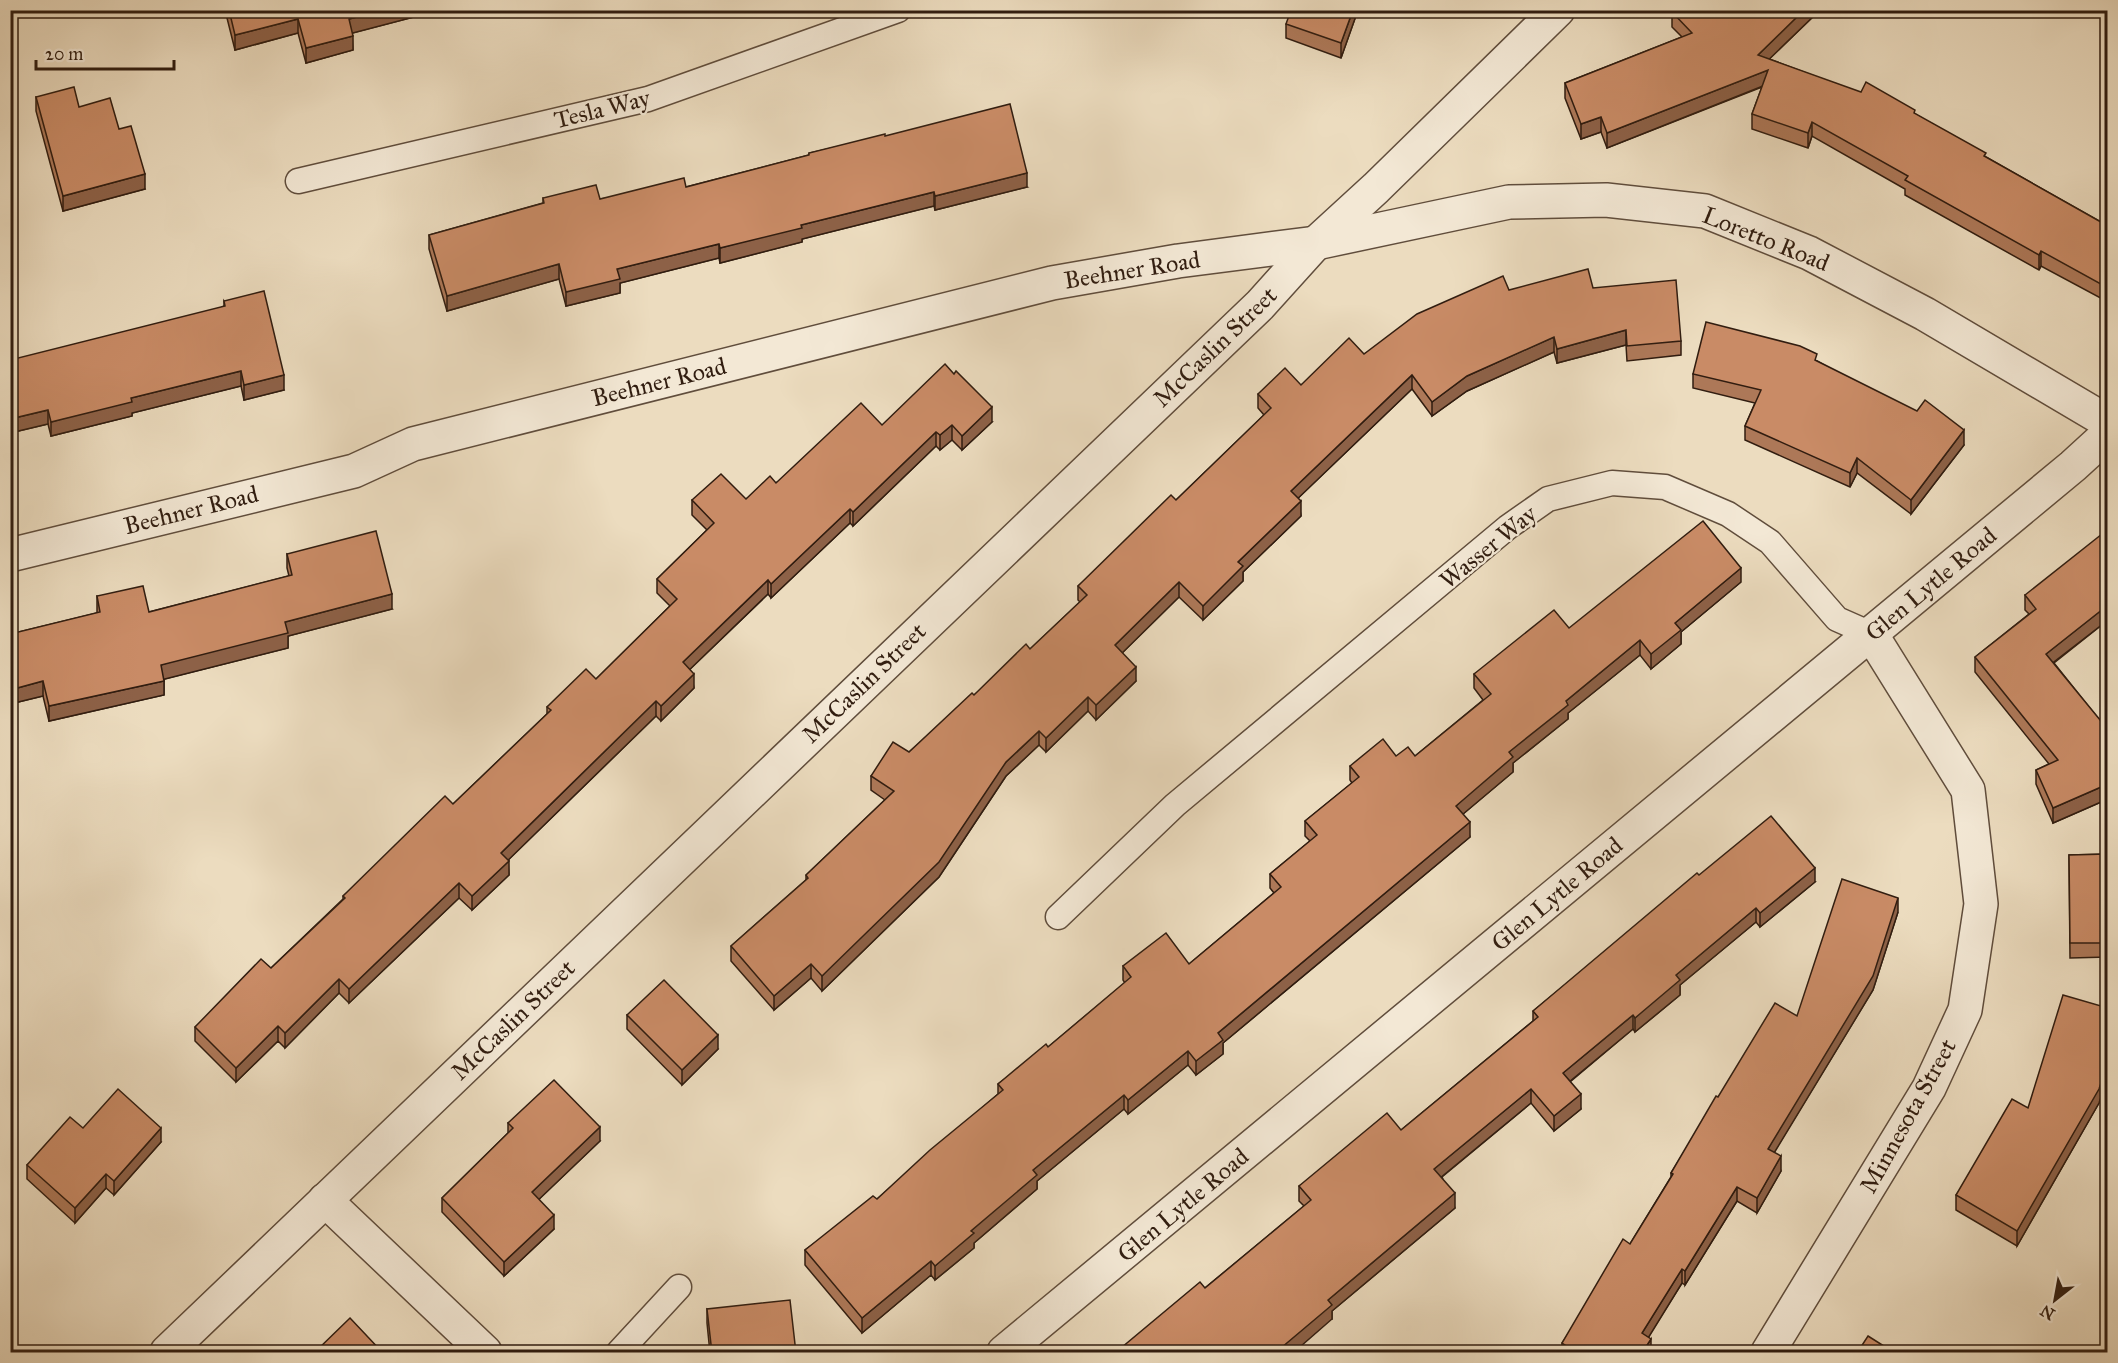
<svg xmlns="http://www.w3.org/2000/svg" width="2118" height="1363" viewBox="0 0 2118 1363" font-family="'IM FELL Great Primer',serif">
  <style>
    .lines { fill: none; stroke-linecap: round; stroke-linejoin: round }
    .service-casing { stroke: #604d3c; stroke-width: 27 }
    .minor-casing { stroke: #604d3c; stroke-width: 36 }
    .service { stroke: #f3e8d5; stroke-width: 24 }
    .minor { stroke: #f3e8d5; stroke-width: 33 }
    .wall { fill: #ad7858; stroke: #311d10; stroke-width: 1.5 }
    .shaded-wall { fill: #8d6147; stroke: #311d10; stroke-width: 1.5 }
    .building { fill: #c98b66; stroke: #311d10; stroke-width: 1.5 }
    .labels { text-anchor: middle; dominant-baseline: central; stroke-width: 4.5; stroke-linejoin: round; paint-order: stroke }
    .street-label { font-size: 24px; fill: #311d10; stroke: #f3e8d5 }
  </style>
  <rect width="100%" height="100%" fill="#ecdcbf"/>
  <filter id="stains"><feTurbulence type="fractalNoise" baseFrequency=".00333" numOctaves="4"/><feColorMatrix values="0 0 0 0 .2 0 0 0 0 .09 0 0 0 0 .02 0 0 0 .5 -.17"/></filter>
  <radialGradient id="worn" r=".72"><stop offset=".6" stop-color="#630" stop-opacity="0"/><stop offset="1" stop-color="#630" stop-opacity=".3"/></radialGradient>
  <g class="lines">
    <defs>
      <g id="service">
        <polyline points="298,181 648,99 898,10"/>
        <polyline points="1058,917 1175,805 1508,527 1548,499 1612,483 1665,487 1728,514 1770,542 1837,619 1871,634"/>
        <polyline points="619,1352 679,1287"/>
      </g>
      <g id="minor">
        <polyline points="10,555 354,471 413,444 1052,283 1178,261 1316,243 1509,202 1606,200 1705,211 1809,253 1925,314 2108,422"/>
        <polyline points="325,1200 485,1352"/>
        <polyline points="167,1352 1260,305 1316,243 1376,188 1558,10"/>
        <polyline points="1004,1352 2073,466 2108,434"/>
        <polyline points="1768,1352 1929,1088 1965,1010 1981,904 1968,790 1871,634"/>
      </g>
    </defs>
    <use href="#service" class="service-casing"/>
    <use href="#minor" class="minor-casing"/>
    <use href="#service" class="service"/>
    <use href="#minor" class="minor"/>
  </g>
  <g class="wall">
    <polygon points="225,10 414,10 414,17 352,33 353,50 306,63 298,33 235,50"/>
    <polygon points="1358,10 1341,58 1286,38 1286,24"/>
    <polygon points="1674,10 1820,10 1769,59 1915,114 1986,157 2108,226 2108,302 2041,266 2039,270 1905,195 1905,189 1812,136 1808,148 1752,129 1752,114 1762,87 1607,148 1601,132 1581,139 1565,98 1565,83 1682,37 1672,27 1672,12"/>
    <polygon points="36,97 79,107 145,189 63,211 36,111"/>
    <polygon points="885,136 1027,187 935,210 934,206 802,239 802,242 720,263 719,258 620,283 620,293 566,306 559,279 447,311 429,249 429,235 543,203 543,198 600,199 686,187 809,155 809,153"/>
    <polygon points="1593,288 1681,341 1681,355 1627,361 1626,345 1557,363 1554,352 1467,391 1432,416 1412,389 1298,498 1301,516 1243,572 1243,581 1203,620 1179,597 1122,653 1136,681 1096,720 1088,711 1046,752 1039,745 1006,776 939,877 822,991 811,978 774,1010 731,961 731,946 806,880 806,875 885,800 871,790 871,776 909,752 974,695 1030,649 1080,602 1078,600 1078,586 1176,500 1264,415 1258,408 1258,394 1301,385 1364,354 1509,290"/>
    <polygon points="224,301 284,390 244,400 241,386 132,413 132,416 51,436 48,424 10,433 224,306"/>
    <polygon points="1817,361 1964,445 1911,514 1857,473 1850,487 1745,440 1745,426 1755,403 1693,388 1693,374"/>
    <polygon points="992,422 962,450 952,440 940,450 936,446 853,526 850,523 771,598 768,594 690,669 694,688 661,721 656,716 508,860 509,875 472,910 459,898 349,1003 339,993 285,1048 278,1041 236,1082 195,1041 195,1027 271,968 343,899 343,896 453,804 547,714 547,707 596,679 670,606 657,593 657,579 707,530 692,515 692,500 746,499 882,425"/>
    <polygon points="287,554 392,609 288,636 288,648 164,679 164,695 49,721 43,696 10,704 10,634 97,613 97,596 149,612 289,576 287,568"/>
    <polygon points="1741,582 1681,632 1681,644 1651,669 1640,655 1568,713 1568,719 1513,763 1513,772 1463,814 1470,837 1223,1043 1223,1054 1196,1075 1188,1065 1128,1114 1124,1109 1037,1181 1037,1189 974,1243 974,1248 935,1280 931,1275 862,1333 805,1265 805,1250 877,1199 998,1094 998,1084 1048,1047 1125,983 1123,980 1123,966 1189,964 1274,893 1270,888 1270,874 1310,841 1305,836 1305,821 1352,783 1350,780 1350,766 1396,756 1415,756 1483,700 1474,688 1474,674 1569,628"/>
    <polygon points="2025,595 2108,620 2054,663 2108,731 2108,799 2053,823 2036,784 2036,770 2049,764 1975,672 1975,657 2029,614 2025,610"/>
    <polygon points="2108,854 2108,957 2070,958 2069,855"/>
    <polygon points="1699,875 1815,882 1760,927 1756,922 1680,985 1680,995 1635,1032 1633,1029 1570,1082 1581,1109 1554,1131 1531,1103 1442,1177 1455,1208 1332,1311 1332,1319 1205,1288 1304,1206 1299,1201 1299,1186 1401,1130 1533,1021 1533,1011"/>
    <polygon points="1898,912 1873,990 1774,1152 1781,1171 1757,1213 1737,1201 1685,1285 1682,1283 1648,1337 1651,1353 1562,1353 1562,1343 1630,1244 1671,1177 1671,1173 1718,1097"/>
    <polygon points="2108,1008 2108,1076 2099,1103 2017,1246 1956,1210 1956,1195 2028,1108"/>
    <polygon points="627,1015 718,1049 682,1085 627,1029"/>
    <polygon points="508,1123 600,1141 539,1199 554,1229 504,1276 442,1212 442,1198 508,1133"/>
    <polygon points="83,1128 161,1142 114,1195 106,1188 75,1223 27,1179 27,1165"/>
    <polygon points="707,1309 796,1353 710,1353 707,1323"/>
  </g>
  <g class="shaded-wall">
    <polygon points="384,10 414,10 414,17 349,34 349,19"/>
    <polygon points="1353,10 1358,10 1341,58 1341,43"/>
    <polygon points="1804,10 1820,10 1758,70 1758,55"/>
    <polygon points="298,19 298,33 235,50 235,35"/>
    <polygon points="353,36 353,50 306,63 306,48"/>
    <polygon points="1768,70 1768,84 1607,148 1607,133"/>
    <polygon points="1601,117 1601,132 1581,139 1581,124"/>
    <polygon points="1812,122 1812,136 1808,148 1808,133"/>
    <polygon points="1027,173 1027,187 935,210 935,196"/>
    <polygon points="145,174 145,189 63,211 63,196"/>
    <polygon points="934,192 934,206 802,239 802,242 720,263 720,248 801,225"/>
    <polygon points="719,244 719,258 620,283 620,293 566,306 566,292 617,269"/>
    <polygon points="2041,251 2041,266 2039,270 2039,255"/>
    <polygon points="559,264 559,279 447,311 447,296"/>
    <polygon points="1626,330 1626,345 1557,363 1557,349"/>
    <polygon points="1554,337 1554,352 1467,391 1432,416 1432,402 1467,376"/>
    <polygon points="241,371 241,386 132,413 132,416 51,436 51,422 131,398"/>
    <polygon points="284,375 284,390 244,400 244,385"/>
    <polygon points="1412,375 1412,389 1291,505 1291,491"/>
    <polygon points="992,407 992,422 962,450 962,436"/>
    <polygon points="48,410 48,424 10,433 10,419"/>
    <polygon points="952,425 952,440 940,450 940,435"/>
    <polygon points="1964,430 1964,445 1911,514 1911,500"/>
    <polygon points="936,432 936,446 853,526 853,512"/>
    <polygon points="1857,458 1857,473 1850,487 1850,473"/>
    <polygon points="1301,501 1301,516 1243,572 1243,581 1203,620 1203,606 1238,562"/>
    <polygon points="850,509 850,523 771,598 771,584"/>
    <polygon points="1741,568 1741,582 1681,632 1681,644 1651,669 1651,654 1675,623"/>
    <polygon points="768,580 768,594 683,676 683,662"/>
    <polygon points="1179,582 1179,597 1115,660 1115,645"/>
    <polygon points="392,594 392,609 288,636 288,648 161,680 161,665 285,622"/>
    <polygon points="2108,605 2108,620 2046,668 2046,654"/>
    <polygon points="1640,640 1640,655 1568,713 1568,719 1513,763 1513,772 1456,820 1456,806 1509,752 1566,701"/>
    <polygon points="1136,667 1136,681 1096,720 1096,705"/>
    <polygon points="694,674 694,688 661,721 661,706"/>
    <polygon points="43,681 43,696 10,704 10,690"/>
    <polygon points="164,681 164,695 49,721 49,706"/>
    <polygon points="1088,697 1088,711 1046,752 1046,738"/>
    <polygon points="656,701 656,716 501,867 501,853"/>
    <polygon points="1039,731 1039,745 1006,776 939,877 822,991 822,976 1006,762"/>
    <polygon points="2108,784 2108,799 2053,823 2053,808"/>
    <polygon points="1470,822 1470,837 1223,1043 1223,1054 1196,1075 1196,1061 1218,1033"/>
    <polygon points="509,861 509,875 472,910 472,896"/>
    <polygon points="1815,868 1815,882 1760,927 1760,913"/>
    <polygon points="459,883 459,898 349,1003 349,989"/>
    <polygon points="1898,898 1898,912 1873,990 1768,1163 1768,1149"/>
    <polygon points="1756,908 1756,922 1680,985 1680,995 1635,1032 1635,1018 1676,975"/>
    <polygon points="811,964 811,978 774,1010 774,996"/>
    <polygon points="339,979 339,993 285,1048 285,1033"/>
    <polygon points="1633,1015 1633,1029 1563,1087 1563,1073"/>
    <polygon points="278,1026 278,1041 236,1082 236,1068"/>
    <polygon points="718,1035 718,1049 682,1085 682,1070"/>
    <polygon points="1188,1051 1188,1065 1128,1114 1128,1100"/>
    <polygon points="2108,1062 2108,1076 2099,1103 2017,1246 2017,1231"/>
    <polygon points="1531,1089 1531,1103 1434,1183 1434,1169"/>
    <polygon points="1581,1094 1581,1109 1554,1131 1554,1116"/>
    <polygon points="1124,1095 1124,1109 1037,1181 1037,1189 974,1243 974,1248 935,1280 935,1266 1033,1170"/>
    <polygon points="600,1127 600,1141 532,1206 532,1192"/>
    <polygon points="161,1128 161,1142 114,1195 114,1181"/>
    <polygon points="1781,1156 1781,1171 1757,1213 1757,1198"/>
    <polygon points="106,1174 106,1188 75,1223 75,1208"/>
    <polygon points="1737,1187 1737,1201 1685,1285 1685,1271"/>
    <polygon points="1455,1193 1455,1208 1332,1311 1332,1319 1293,1353 1275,1353 1328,1300"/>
    <polygon points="554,1215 554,1229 504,1276 504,1262"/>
    <polygon points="931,1261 931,1275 862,1333 862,1318"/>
    <polygon points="1682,1269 1682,1283 1642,1348 1642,1333"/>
    <polygon points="1651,1339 1651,1353 1642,1353"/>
  </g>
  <g class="building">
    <polygon points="229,10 384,10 349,19 353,36 306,48 298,19 235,35"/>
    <polygon points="1291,10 1353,10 1341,43 1286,24"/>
    <polygon points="1674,10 1804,10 1758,55 1861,92 1866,82 1915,110 1914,113 1986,153 1984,156 2108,226 2108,288 2041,251 2039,255 1905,180 1908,176 1812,122 1808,133 1752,114 1768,70 1607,133 1601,117 1581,124 1565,83 1692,33 1672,12"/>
    <polygon points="74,87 79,107 110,98 119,129 131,126 145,174 63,196 36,97"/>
    <polygon points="1010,104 1027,173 935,196 934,192 801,225 802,228 720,248 719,244 617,269 620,279 566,292 559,264 447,296 429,235 544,203 543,198 596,185 600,199 684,178 686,187 809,155 809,153 885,134 885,136"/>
    <polygon points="1588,269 1593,288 1676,280 1681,341 1627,346 1626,330 1557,349 1554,337 1467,376 1432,402 1412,375 1291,491 1301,501 1238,562 1243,566 1203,606 1179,582 1115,645 1136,667 1096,705 1088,697 1046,738 1039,731 1006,762 939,862 822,976 811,964 774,996 731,946 808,878 806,875 894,791 871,776 893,742 909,752 972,693 974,695 1026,644 1030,649 1087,595 1078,586 1171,495 1176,500 1271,408 1258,394 1285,368 1301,385 1349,338 1364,354 1417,314 1503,276 1509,290"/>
    <polygon points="264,291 284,375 244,385 241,371 131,398 132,402 51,422 48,410 10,419 10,360 225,306 224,301"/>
    <polygon points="1706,322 1800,346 1817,354 1815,360 1917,411 1925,400 1964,430 1911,500 1857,458 1850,473 1745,426 1761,390 1693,374"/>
    <polygon points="945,364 954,374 956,371 992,407 962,436 952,425 940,435 936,432 853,512 850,509 771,584 768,580 683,662 694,674 661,706 656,701 501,853 509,861 472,896 459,883 349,989 339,979 285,1033 278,1026 236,1068 195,1027 261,959 271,968 345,898 343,896 445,796 453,804 551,710 547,707 586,669 596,679 677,599 657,579 714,523 692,500 721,474 746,499 770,476 776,483 861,403 882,425"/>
    <polygon points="1703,521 1741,568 1675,623 1681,630 1651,654 1640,640 1566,701 1568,705 1509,752 1513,757 1456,806 1470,822 1218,1033 1223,1040 1196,1061 1188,1051 1128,1100 1124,1095 1033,1170 1037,1175 971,1231 974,1233 935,1266 931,1261 862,1318 805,1250 873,1196 877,1199 930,1150 1003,1090 998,1084 1046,1044 1048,1047 1131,977 1123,966 1166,933 1189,964 1281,887 1270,874 1317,835 1305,821 1359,777 1350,766 1383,739 1396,756 1408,747 1415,756 1491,694 1474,674 1554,610 1569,628"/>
    <polygon points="376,531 392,594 285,622 288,633 161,665 164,681 49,706 43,681 10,690 10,634 100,612 97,596 143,586 149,612 292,575 287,554"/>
    <polygon points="2102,534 2108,542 2108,605 2046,654 2105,726 2108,731 2108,784 2053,808 2036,770 2058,760 1975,657 2036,609 2025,595"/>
    <polygon points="1771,816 1815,868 1760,913 1756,908 1676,975 1680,980 1635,1018 1633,1015 1563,1073 1581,1094 1554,1116 1531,1089 1434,1169 1455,1193 1328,1300 1332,1305 1275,1353 1115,1353 1200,1282 1205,1288 1311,1200 1299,1186 1387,1113 1401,1130 1538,1017 1533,1011 1697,873 1699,875"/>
    <polygon points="2108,854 2108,943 2070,943 2069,855"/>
    <polygon points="1842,879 1898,898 1873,976 1768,1149 1781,1156 1757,1198 1737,1187 1685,1271 1682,1269 1642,1333 1651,1339 1642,1353 1577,1353 1562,1343 1623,1239 1630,1244 1673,1174 1671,1173 1716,1096 1718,1097 1775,1003 1797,1016"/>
    <polygon points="664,980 718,1035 682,1070 627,1015"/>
    <polygon points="2063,995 2108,1008 2108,1062 2099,1089 2017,1231 1956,1195 2012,1099 2028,1108"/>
    <polygon points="554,1080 600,1127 532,1192 554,1215 504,1262 442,1198 513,1128 508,1123"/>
    <polygon points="118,1089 161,1128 114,1181 106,1174 75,1208 27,1165 70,1117 83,1128"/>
    <polygon points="790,1300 796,1353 712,1353 707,1309"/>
    <polygon points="350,1318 383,1353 314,1353"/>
    <polygon points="1868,1336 1895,1353 1857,1353"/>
  </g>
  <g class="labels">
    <g class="street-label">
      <text transform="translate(602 109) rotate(-14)">Tesla Way</text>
      <text transform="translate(1766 239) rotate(22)">Loretto Road</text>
      <text transform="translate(1132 270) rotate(-9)">Beehner Road</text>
      <text transform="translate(1215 347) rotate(-44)">McCaslin Street</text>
      <text transform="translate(659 382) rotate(-14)">Beehner Road</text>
      <text transform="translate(191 510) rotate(-14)">Beehner Road</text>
      <text transform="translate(1488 547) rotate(-39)">Wasser Way</text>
      <text transform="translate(1931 584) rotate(-40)">Glen Lytle Road</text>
      <text transform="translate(864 683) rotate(-44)">McCaslin Street</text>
      <text transform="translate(1557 894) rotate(-40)">Glen Lytle Road</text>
      <text transform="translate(513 1020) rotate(-44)">McCaslin Street</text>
      <text transform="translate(1908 1116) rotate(-61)">Minnesota Street</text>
      <text transform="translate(1183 1205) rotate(-40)">Glen Lytle Road</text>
    </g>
  </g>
  <rect width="2118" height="1363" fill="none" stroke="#ecdcbf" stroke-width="36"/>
  <rect x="12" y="12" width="2094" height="1339" fill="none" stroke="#311d10" stroke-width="3"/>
  <rect x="18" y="18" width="2082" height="1327" fill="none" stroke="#311d10" stroke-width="1.5"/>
  <g transform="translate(2055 1300) rotate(211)" stroke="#f3e8d5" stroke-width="4.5" paint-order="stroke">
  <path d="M0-4.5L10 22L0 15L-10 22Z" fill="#311d10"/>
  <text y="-9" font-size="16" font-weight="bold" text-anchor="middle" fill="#311d10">N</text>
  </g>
  <path d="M36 60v9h138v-9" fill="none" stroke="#311d10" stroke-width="3"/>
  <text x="45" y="60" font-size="18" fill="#311d10" stroke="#f3e8d5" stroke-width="4.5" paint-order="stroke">20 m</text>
  <rect width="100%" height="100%" filter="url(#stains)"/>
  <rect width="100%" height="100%" fill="url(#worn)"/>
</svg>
